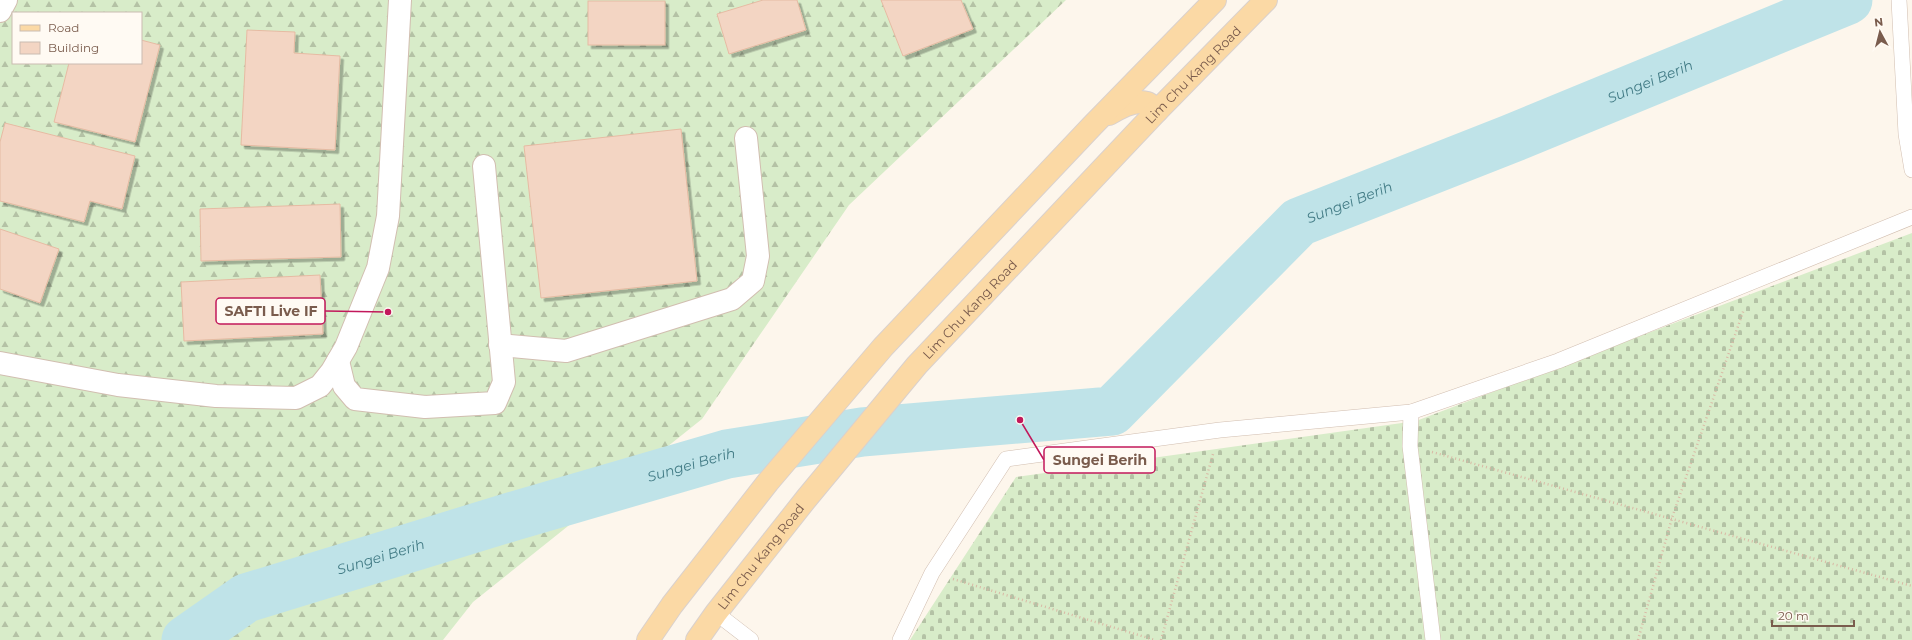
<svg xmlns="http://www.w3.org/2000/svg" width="1912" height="640" viewBox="0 0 1912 640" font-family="Montserrat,sans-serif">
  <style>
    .forest { fill: url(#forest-firs); fill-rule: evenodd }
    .cemetery { fill: url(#cemetery-stones) }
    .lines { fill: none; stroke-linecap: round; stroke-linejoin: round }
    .river { stroke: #bfe3e8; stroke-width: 49 }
    .building { fill: #f3d5c3; stroke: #e6bba3; filter: url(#shadow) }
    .lane-casing { stroke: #d1beb0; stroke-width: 16 }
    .street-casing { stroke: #d1beb0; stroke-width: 24 }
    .primary-casing { stroke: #dad1cd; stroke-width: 24 }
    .path { stroke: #d9b8a5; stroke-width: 2.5; stroke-dasharray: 1 3; stroke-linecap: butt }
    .lane { stroke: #fff; stroke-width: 15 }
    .street { stroke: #fff; stroke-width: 22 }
    .primary { stroke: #fbd9a5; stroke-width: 22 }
    .labels { text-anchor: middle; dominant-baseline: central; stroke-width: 3.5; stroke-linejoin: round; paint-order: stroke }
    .street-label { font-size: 13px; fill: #7a5c4d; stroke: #fffaf3 }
    .water-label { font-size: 14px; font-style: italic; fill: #437c86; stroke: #fffaf3 }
    .leader { fill: none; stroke: #c2185b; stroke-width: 1.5 }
    .callout-dot { fill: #c2185b; stroke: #fffaf3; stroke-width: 1.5 }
    .callout { fill: #fffaf3; stroke: #c2185b; stroke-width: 1.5 }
    .callout-label { font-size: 14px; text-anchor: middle; font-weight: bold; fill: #7a5c4d }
  </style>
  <defs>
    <pattern id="forest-firs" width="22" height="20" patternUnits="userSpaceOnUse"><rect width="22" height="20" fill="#d8ecc9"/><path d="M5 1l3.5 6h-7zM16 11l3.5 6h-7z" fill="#b4c2a5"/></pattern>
    <pattern id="cemetery-stones" width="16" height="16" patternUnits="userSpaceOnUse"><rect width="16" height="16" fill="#d8ecc9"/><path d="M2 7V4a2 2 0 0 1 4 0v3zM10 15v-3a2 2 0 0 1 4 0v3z" fill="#b4c2a5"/></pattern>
    <filter id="shadow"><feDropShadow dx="3.5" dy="3.5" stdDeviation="0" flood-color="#0004"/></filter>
  </defs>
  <rect width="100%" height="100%" fill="#fdf6ec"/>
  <path class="forest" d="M0,0H1066L849,205L702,419L473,602L443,640H0ZM13,13H141V63H13Z"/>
  <polygon class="cemetery" points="1912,233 1912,640 910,640 1016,477 1416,421"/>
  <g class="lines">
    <path class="river" id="s1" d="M186,640L246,598L514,516L727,454L862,432L1112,411L1299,222L1510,139L1848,0"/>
  </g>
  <g class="building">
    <polygon points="763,0 797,0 806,30 729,54 717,14"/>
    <polygon points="881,0 961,0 973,29 903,56"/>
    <rect x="588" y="1" width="77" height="44"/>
    <polygon points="247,30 295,32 294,53 340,56 335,150 241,145"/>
    <polygon points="141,40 160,45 135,142 54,122 69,63 141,63"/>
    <polygon points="5,123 135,156 122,209 90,201 84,222 0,201 0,142"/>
    <polygon points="681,129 697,281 541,298 524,146"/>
    <polygon points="340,204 341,257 201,261 200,209"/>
    <polygon points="0,229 59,249 40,303 0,289"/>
    <polygon points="320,275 323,334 184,341 181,282"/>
  </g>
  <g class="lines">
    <defs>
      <g id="lane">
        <polyline points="1899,0 1906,134 1912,170"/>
        <polyline points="1411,412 1410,446 1433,640"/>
        <polyline points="716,613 751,640"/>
        <polyline points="900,640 932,573 1006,459 1220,430 1411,412 1558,361 1912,217"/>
      </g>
      <g id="street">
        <polyline points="0,11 6,0"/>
        <polyline points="500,345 566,351 732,299 753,281 758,256 746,138"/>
        <polyline points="338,361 344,386 355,399 425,407 495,403 504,382 484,166"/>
        <polyline points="0,363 118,385 216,396 296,398 320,386 332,371 346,347 378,268 388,216 400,0"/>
      </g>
      <g id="primary">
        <path d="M1109,114C1119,108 1135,99 1147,103C1151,104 1154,109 1157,111"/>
        <polyline points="648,640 672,605 768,482 883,347 1092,126 1215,0"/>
        <path id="s2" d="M697,640L716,613L806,499L917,365L1157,111L1266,0"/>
      </g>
    </defs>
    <use href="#lane" class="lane-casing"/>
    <use href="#street" class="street-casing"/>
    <use href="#primary" class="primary-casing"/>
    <g class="path">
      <polyline points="1432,452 1912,586"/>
      <polyline points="953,579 1155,640"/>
      <polyline points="1161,640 1213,454"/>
      <polyline points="1638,640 1672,518 1744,309"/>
    </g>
    <use href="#lane" class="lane"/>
    <use href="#street" class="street"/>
    <use href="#primary" class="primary"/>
  </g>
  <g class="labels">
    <g class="street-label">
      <text stroke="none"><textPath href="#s2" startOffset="753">Lim Chu Kang Road</textPath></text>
      <text stroke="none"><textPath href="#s2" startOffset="429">Lim Chu Kang Road</textPath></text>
      <text stroke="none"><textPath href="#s2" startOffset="105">Lim Chu Kang Road</textPath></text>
    </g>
    <g class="water-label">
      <text stroke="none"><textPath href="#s1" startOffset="1607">Sungei Berih</textPath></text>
      <text stroke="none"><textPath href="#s1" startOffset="1283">Sungei Berih</textPath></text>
      <text stroke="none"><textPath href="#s1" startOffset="538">Sungei Berih</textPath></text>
      <text stroke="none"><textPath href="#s1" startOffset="214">Sungei Berih</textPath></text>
    </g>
  </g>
  <path class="leader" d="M388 312L325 311M1020 420L1044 460"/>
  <g class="callout-dot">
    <circle cx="388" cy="312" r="4"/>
    <circle cx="1020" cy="420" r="4"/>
  </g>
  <g class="callout">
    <rect x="216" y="298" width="109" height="26" rx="4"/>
    <rect x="1044" y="447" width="111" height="26" rx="4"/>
  </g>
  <g class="callout-label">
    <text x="271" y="316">SAFTI Live IF</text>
    <text x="1100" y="465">Sungei Berih</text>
  </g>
  <rect x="12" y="12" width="130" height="52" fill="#fffaf3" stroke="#cabbb1"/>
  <rect x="20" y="25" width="20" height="6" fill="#fbd9a5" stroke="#cabbb1"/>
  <text x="48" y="32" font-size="12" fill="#7a5c4d">Road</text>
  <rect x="20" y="42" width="20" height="12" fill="#f3d5c3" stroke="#cabbb1"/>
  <text x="48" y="52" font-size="12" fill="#7a5c4d">Building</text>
  <g transform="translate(1880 32) rotate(353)" stroke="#fffaf3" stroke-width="3" paint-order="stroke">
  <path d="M0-3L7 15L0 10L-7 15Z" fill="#7a5c4d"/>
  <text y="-6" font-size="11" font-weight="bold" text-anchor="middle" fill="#7a5c4d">N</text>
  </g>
  <path d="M1772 620v6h82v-6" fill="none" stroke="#7a5c4d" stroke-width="2"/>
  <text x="1778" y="620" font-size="12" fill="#7a5c4d" stroke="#fffaf3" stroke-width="3" paint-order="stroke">20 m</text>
</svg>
